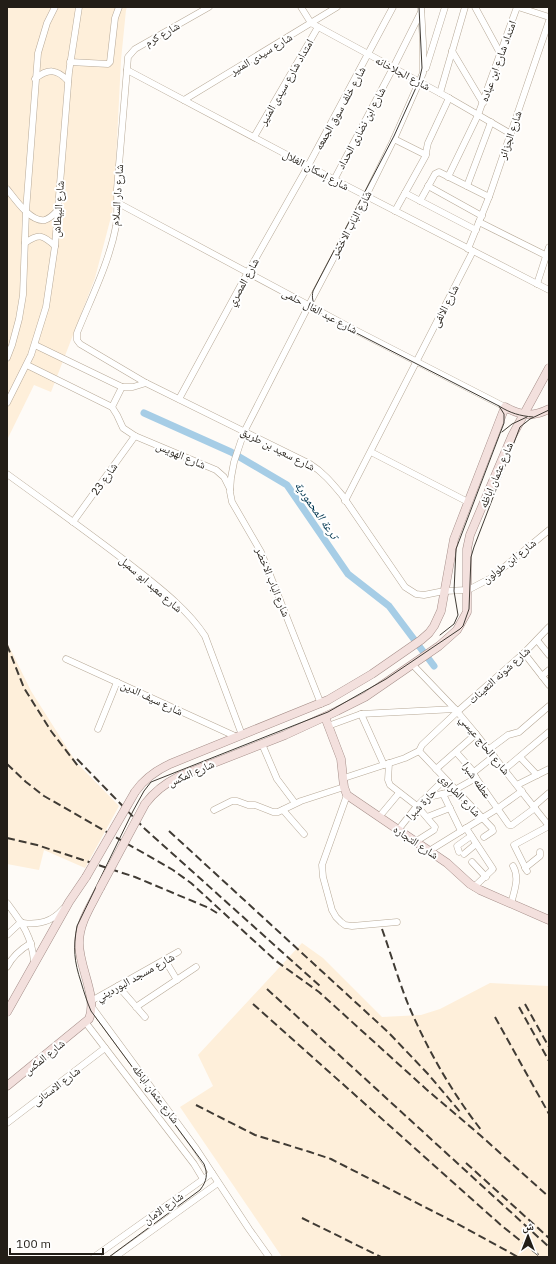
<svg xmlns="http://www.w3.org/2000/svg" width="556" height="1264" viewBox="0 0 556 1264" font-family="'IBM Plex Sans','Noto Naskh Arabic',sans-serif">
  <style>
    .built { fill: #feefda }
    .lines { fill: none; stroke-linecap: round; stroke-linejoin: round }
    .canal { stroke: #a6cde6; stroke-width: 7 }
    .minor-casing { stroke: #b7a997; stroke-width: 7 }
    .major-casing { stroke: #a58e89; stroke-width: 9 }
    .minor { stroke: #fff; stroke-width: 6 }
    .major { stroke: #f3e0dd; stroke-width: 8 }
    .tram { stroke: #403b34; stroke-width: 1 }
    .rail { stroke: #403b34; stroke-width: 2; stroke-dasharray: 8 4; stroke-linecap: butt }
    .major-bridge-casing { stroke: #a58e89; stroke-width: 9; stroke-linecap: butt }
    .major-bridge { stroke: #f3e0dd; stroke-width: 8 }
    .labels { text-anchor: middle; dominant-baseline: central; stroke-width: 4; stroke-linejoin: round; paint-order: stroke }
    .street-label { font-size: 11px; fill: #231e17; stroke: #fff }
    .water-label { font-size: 12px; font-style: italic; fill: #01364f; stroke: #fff }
  </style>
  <rect width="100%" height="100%" fill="#fefbf7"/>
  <g class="built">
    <polygon points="7,7 127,7 126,10 121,60 114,200 112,213 95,278 51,392 34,385 7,440"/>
    <polygon points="7,642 31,691 76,762 119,806 85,868 44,850 39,870 7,864"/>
    <polygon points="302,943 323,958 382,1017 421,1015 440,1009 490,983 549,986 549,1257 282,1257 180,1107 213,1086 198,1055"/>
  </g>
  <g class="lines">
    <polyline class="canal" points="144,413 231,452 287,485 348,574 389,606 434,666"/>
    <defs>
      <g id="minor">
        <path d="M209,7L135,49L128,57L117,189C117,202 118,213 116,226C109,263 91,298 77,333V340L80,344L146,383L310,464C323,472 332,483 342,495L405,587L416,594L424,595L444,591L468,590L491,578L549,530"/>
        <polyline points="301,7 311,23 449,98 511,134"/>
        <polyline points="475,7 500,53"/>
        <polyline points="518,7 549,17"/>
        <polyline points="452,51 483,103"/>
        <polyline points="70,62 108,64 110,62 115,18 119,7"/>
        <polyline points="426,68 445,7"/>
        <polyline points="127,70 308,166 549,290"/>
        <path d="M35,79C48,68 57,69 68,81"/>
        <polyline points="440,93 465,7"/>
        <polyline points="184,100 337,7"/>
        <polyline points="254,137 318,27"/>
        <polyline points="394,139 426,155"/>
        <polyline points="448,177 478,115 517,7"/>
        <polyline points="334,180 393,68 421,12"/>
        <polyline points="428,186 482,216"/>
        <polyline points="467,186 491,122"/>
        <path d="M7,189C15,199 31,223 45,220C51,218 54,214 58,210"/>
        <polyline points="405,193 476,230"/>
        <polyline points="420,201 435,174 439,172 489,197"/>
        <polyline points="118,203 353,329 505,407"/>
        <polyline points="395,211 425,157 428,143 449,98"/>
        <polyline points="479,222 547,256"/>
        <path d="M25,243C39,233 43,235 55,246"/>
        <polyline points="468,249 489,197 549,21"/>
        <polyline points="537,284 549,247"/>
        <polyline points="35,345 122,387 133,387 146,383"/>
        <polyline points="7,358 12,345 19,319 23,295 26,211 38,53 47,23 55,7"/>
        <polyline points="27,365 112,407 117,415 123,428 135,436 216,470 224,477 230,489"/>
        <polyline points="179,399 248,272 308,166 393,7"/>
        <polyline points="7,403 31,355 46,307 55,246 69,72 79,7"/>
        <polyline points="112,407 122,387"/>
        <polyline points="371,452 468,502"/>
        <path d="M7,474C51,506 95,537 137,570C161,589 188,610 205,636L242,735"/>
        <polyline points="345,501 473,251"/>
        <polyline points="73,522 135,436"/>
        <polyline points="537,640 549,655"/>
        <polyline points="524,653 549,685"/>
        <polyline points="66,659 237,737"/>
        <polyline points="412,664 455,709"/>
        <polyline points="542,676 549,670"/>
        <polyline points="321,704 261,552 232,502 230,492 231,478 234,462 244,432 312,299 366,196 394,139 423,73 423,43 421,7"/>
        <polyline points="361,714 384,765"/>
        <polyline points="328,726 361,714 455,709 476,734 549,826"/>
        <polyline points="98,729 117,682"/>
        <polyline points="262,744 277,779 295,803"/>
        <polyline points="488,750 508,735 519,732 549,706"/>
        <polyline points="419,751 492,828 493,831 484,837"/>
        <polyline points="456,752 472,770 476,778 509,825 512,825 535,808"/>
        <polyline points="520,757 537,775"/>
        <polyline points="389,763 388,780 390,785 417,806 435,827 434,830 415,842"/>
        <polyline points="436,769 476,734"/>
        <polyline points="505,769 549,732"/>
        <polyline points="474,772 494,756"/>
        <polyline points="344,778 405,758 419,751 422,745 457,712 524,653 549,627"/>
        <polyline points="517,785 549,769"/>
        <polyline points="443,794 461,831"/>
        <polyline points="347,795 322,865 323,877 332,910 336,917 341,922 345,925 352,926 397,922"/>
        <polyline points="428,797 451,792 476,778"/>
        <polyline points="534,806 549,793"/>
        <polyline points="214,810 232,801 237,801 248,805 255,805 273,812 278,812 301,801 344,787"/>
        <polyline points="283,810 304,834"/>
        <polyline points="379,817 399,793"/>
        <polyline points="427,817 450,808"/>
        <polyline points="466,828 493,869 474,887"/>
        <polyline points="398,830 417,806 445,779"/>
        <polyline points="429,851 497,809 522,791"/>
        <polyline points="459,852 457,846 471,836"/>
        <polyline points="464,854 476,844"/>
        <polyline points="472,862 486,877"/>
        <polyline points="525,868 540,856 540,852"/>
        <polyline points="527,871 514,845 549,826"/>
        <path d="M7,903C22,923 32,936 34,962"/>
        <path d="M511,904C514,891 520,878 513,866"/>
        <path d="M23,923C39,925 52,922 63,909"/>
        <polyline points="7,935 21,922"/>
        <polyline points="165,960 177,980"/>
        <path d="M7,967C12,957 21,949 31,943"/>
        <polyline points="118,986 145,1017"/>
        <polyline points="91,1001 178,952"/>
        <polyline points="92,1007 195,1147 249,1229 269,1257"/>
        <polyline points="136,1007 196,967"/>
        <polyline points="86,1023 194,1164 203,1179"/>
        <polyline points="7,1123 105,1048"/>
        <polyline points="94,1257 212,1173"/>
        <polyline points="115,1257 218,1183"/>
      </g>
      <g id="major">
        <polyline points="325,717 341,759 344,787 347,795 447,863 470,884 480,890 549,920"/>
        <path d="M135,792C144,779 155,771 170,764L328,700L372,674L421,640L429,633L434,626L441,611L454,539L505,407C521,416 533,417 549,409"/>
        <path d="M145,804C154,792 164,784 178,777L285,735L337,711L365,697L439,646L457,630L467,612V549L470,535L512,436L549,368"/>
        <polyline points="7,1012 69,902 86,877"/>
        <path d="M7,1086L89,1019C98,997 79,968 79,943C79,923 91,906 100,888"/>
      </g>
    </defs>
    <use href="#minor" class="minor-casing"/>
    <use href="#major" class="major-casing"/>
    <use href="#minor" class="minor"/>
    <use href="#major" class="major"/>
    <g class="tram">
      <path d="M419,7L422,68L419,81L394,136L313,291C310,304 319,313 329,319L499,406C510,413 520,416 533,417"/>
      <polyline points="502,432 512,424 527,417"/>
      <polyline points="440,635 454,624 458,615 454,591 456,549 504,423 504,414 499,406"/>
      <path d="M109,1257L200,1190C207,1181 208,1174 204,1164L91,1011C87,1002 84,992 81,982C74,961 73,948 77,926L133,811L144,791L151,782L328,712L386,679L460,629L463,626L469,609L471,557L474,547L520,427L530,419L549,410"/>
    </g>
    <g class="rail">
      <polyline points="7,645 24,688 51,731 78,766"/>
      <polyline points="77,759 145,829 320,986"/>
      <polyline points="7,764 26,782 44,796 173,870 191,883 276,961 319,992 426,1089 480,1135 549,1197"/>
      <polyline points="169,831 388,1032 428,1074 461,1113"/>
      <polyline points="7,838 37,845 135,877 209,908 217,913"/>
      <path d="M382,929C391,954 398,979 408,1004C427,1049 452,1093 482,1131"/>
      <polyline points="267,989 549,1247"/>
      <polyline points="253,1004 502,1226 541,1257"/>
      <polyline points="525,1004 549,1047"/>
      <polyline points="519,1007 549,1061"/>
      <polyline points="495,1017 549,1114"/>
      <polyline points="196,1105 255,1135 310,1152 331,1159 456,1223 518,1257"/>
      <polyline points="466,1163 549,1238"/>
      <polyline points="302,1218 381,1257"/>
    </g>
    <defs>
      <g id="major-bridge">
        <polyline points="86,877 135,792"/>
        <polyline points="100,888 145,804"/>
      </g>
    </defs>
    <use href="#major-bridge" class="major-bridge-casing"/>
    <use href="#major-bridge" class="major-bridge"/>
  </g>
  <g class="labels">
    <g class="street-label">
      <text transform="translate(162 34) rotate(-30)">شارع كرم</text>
      <text transform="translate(261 54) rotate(-31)">شارع سيدى المنير</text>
      <text transform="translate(498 61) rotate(-70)">امتداد شارع ابن عباده</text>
      <text transform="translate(403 73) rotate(28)">شارع الجلاخانه</text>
      <text transform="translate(286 82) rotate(-60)">امتداد شارع سيدى المنير</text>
      <text transform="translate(340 108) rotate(-61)">شارع خلف سوق الجمعه</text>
      <text transform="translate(361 128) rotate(-62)">شارع ابن نضارى الحداد</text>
      <text transform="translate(510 135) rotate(-71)">شارع الجزائر</text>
      <text transform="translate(316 170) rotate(28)">شارع إسكان الغلال</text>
      <text transform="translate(117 195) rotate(-86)">شارع دار السلام</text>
      <text transform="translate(58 209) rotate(-86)">شارع البيطاش</text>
      <text transform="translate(351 224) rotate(-62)">شارع الباب الاخضر</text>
      <text transform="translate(243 282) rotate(-61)">شارع المصري</text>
      <text transform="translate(445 306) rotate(-63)">شارع الالفى</text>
      <text transform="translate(320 311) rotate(28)">شارع عبد العال حلمى</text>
      <text transform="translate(278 449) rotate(27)">شارع سعيد بن طريق</text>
      <text transform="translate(181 455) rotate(23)">شارع الهويس</text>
      <text transform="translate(496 475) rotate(-67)">شارع عثمان اباظه</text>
      <text transform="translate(104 479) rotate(-55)">شارع 23</text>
      <text transform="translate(509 561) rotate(-38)">شارع ابن طولون</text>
      <text transform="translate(273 582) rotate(68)">شارع الباب الاخضر</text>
      <text transform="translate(151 584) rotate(41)">شارع معبد ابو سمبل</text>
      <text transform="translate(499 675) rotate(-42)">شارع شونه التعينات</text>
      <text transform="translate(152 698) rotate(25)">شارع سيف الدين</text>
      <text transform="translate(485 745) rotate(51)">شارع الحاج عيسي</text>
      <text transform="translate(191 773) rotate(-24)">شارع المكس</text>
      <text transform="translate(477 780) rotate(55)">عطفه شبرا</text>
      <text transform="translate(460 795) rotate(46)">شارع الطراوى</text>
      <text transform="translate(421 804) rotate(-47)">حارة شبرا</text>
      <text transform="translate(416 842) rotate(34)">شارع التجاره</text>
      <text transform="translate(135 977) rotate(-29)">شارع مسجد البورديني</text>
      <text transform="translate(44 1057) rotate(-39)">شارع المكس</text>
      <text transform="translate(56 1086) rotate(-37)">شارع الاستانى</text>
      <text transform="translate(156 1094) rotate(53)">شارع عثمان اباظه</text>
      <text transform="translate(163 1208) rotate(-36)">شارع الامان</text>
    </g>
    <g class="water-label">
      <text transform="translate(317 510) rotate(55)">ترعة المحمودية</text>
    </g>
  </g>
  <rect width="556" height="1264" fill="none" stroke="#231e17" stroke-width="16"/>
  <g transform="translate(528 1236)" stroke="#ffffff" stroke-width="3" paint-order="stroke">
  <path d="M0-3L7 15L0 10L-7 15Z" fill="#231e17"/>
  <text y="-6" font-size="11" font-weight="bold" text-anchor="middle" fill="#231e17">ش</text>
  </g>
  <path d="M10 1248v6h93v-6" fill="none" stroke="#231e17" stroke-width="2"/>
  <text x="16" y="1248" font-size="12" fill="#231e17" stroke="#ffffff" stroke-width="3" paint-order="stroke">100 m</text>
</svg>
